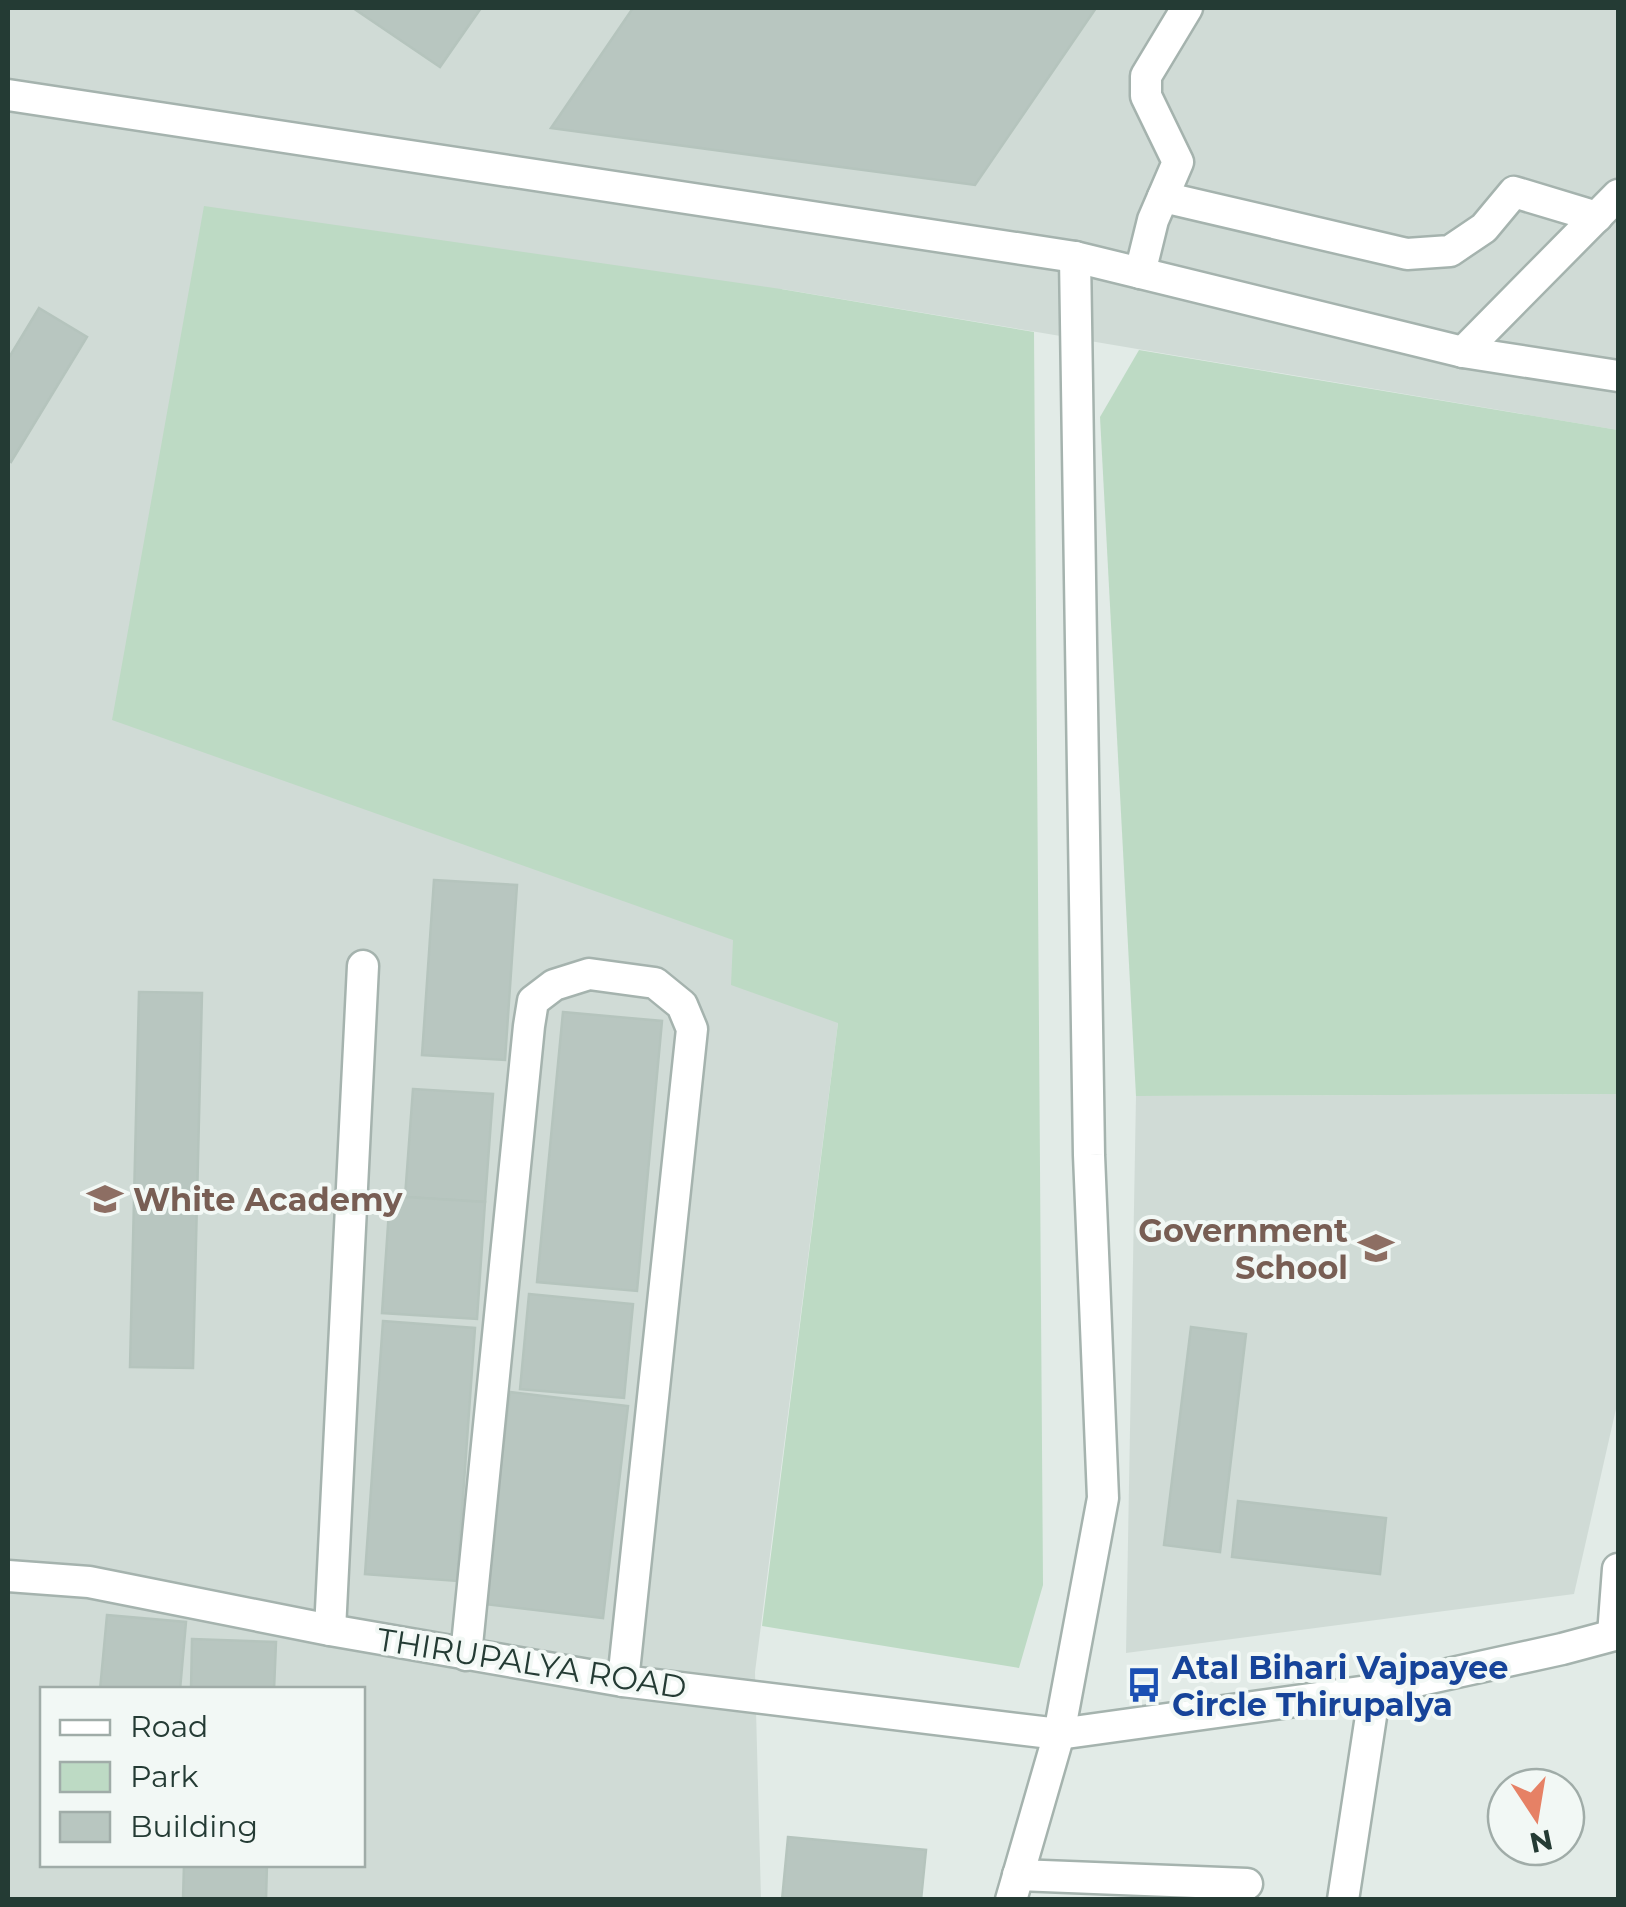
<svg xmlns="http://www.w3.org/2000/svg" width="1626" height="1907" viewBox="0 0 1626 1907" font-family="Montserrat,sans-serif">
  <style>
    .built { fill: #d0dbd6; fill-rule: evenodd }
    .green { fill: #bddac4 }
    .building { fill: #b8c6c0; stroke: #b5c4bd; stroke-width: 2.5 }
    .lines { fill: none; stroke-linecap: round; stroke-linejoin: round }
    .minor-casing { stroke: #a5b3ae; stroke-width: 35 }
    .minor { stroke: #fff; stroke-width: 30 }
    .labels { text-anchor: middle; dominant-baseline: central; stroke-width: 8; stroke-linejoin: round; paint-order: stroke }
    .education-label { font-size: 32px; font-weight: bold; fill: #785e54; stroke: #f2f8f5; text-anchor: start }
    .street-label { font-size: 32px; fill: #243b34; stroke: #f2f8f5 }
    .transit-label { font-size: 32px; font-weight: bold; fill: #164399; stroke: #f2f8f5; text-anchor: start }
  </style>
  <rect width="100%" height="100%" fill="#e2ebe7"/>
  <g class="built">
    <path d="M8,8H1618V430L782,289L838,1023L755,1672L761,1899L8,1900ZM42,1690H362V1864H42Z"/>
    <polygon points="1618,1094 1618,1400 1574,1594 1126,1653 1136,1096"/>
  </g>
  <g class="green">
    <polygon points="204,206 781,289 1034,332 1043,1585 1019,1668 762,1626 838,1023 731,985 733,940 112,720"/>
    <polygon points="1139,350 1618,430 1618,1094 1136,1096 1100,417"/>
  </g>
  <g class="building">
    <polygon points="353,8 481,8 440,67"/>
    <polygon points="633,8 1096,8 975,185 551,128"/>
    <polygon points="39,308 87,337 11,462 8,460 8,359"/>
    <polygon points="434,880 517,885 505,1060 422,1055"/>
    <polygon points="139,992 202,993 193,1368 130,1367"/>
    <polygon points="563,1012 662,1021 637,1291 537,1282"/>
    <polygon points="413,1089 493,1094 485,1202 405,1197"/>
    <polygon points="390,1196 485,1202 477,1319 382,1313"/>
    <polygon points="529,1294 633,1304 624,1398 520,1389"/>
    <polygon points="383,1321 475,1328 457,1581 365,1574"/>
    <polygon points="1191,1327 1246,1334 1220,1552 1164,1545"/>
    <polygon points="510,1392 628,1406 603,1618 484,1604"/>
    <polygon points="1238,1501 1386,1518 1380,1574 1232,1557"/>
    <polygon points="107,1615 186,1622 180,1690 100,1690"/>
    <polygon points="192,1639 276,1642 274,1690 191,1690"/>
    <polygon points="788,1837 926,1850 921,1900 782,1900"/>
    <polygon points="184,1864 267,1864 266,1900 183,1900"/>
  </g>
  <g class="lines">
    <defs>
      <g id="minor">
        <polyline points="8,95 1075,257 1463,352 1618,376"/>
        <polyline points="1163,197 1407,254 1450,251 1484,228 1514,192 1597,217"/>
        <polyline points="1140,273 1153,220 1178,162 1146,96 1146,76 1187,8"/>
        <polyline points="1463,352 1618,195"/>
        <polyline points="8,1576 89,1582 330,1630 623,1681 1059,1734 1375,1690 1562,1649 1618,1634"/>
        <polyline points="330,1630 363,966"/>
        <polyline points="1613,1635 1618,1569"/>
        <polyline points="466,1655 529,1026 533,1001 554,985 589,974 655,983 682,1005 692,1029 623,1681"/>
        <polyline points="1018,1875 1247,1884"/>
        <polyline points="1011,1900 1059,1734 1103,1498 1089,1155 1075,257"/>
        <polyline points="1343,1900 1375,1690"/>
      </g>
    </defs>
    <use href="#minor" class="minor-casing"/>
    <use href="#minor" class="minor"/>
  </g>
  <defs>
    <symbol id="school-bare" viewBox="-9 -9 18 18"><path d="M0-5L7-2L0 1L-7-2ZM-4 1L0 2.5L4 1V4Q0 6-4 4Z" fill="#8d6e63" stroke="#f2f8f5" stroke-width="2.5" paint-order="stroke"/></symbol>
    <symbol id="bus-bare" viewBox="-9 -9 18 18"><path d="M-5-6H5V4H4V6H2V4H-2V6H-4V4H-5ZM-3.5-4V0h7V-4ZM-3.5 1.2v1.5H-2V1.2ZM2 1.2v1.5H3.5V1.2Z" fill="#1a4fb4" stroke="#f2f8f5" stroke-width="2.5" paint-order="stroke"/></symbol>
  </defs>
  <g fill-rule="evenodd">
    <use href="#school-bare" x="80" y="1174" width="50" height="50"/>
    <use href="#school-bare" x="1351" y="1223" width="50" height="50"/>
    <use href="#bus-bare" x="1119" y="1660" width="50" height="50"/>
  </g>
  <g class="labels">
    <g class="education-label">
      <text x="133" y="1199">White Academy</text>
      <text x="1348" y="1230" text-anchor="end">Government<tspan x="1348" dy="37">School</tspan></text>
    </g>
    <g class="street-label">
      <text transform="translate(532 1663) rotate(9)">THIRUPALYA ROAD</text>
    </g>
    <g class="transit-label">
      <text x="1172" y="1667">Atal Bihari Vajpayee<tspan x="1172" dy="37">Circle Thirupalya</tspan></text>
    </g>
  </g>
  <rect width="1626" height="1907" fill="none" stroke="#243b34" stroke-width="20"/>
  <rect x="40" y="1687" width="325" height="180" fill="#f2f8f5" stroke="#a0aca8" stroke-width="2.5"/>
  <rect x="60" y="1720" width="50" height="15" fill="#ffffff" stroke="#a0aca8" stroke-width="2.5"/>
  <text x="130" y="1737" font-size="30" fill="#243b34">Road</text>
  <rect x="60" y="1762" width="50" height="30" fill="#bddac4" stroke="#a0aca8" stroke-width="2.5"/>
  <text x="130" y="1787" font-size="30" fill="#243b34">Park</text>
  <rect x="60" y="1812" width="50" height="30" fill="#b8c6c0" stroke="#a0aca8" stroke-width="2.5"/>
  <text x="130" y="1837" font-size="30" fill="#243b34">Building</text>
  <g transform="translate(1536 1817) rotate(168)"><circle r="48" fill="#f2f8f5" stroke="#a0aca8" stroke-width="2.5"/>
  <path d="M0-8L18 38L0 25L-18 38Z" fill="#e68165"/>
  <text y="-15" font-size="28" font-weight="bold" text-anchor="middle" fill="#243b34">N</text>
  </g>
</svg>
